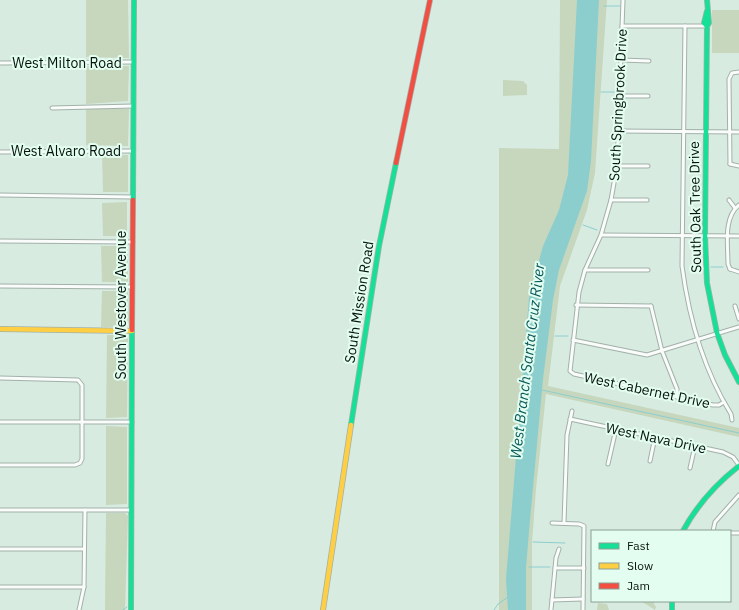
<svg xmlns="http://www.w3.org/2000/svg" width="739" height="610" viewBox="0 0 739 610" font-family="'IBM Plex Sans',sans-serif">
  <style>
    .green { fill: #c6d7bd }
    .water { fill: #8ccece }
    .lines { fill: none; stroke-linecap: round; stroke-linejoin: round }
    .stream { stroke: #8ccece; stroke-width: 1 }
    .street-casing { stroke: #a2b1a9; stroke-width: 5 }
    .fast-casing { stroke: #a2b1a9; stroke-width: 6 }
    .slow-casing { stroke: #a2b1a9; stroke-width: 6 }
    .jam-casing { stroke: #a2b1a9; stroke-width: 6 }
    .street { stroke: #f9fcfa; stroke-width: 3 }
    .fast { stroke: #16e098; stroke-width: 4.5 }
    .slow { stroke: #ffcf43; stroke-width: 4.5 }
    .jam { stroke: #f24e42; stroke-width: 4.5 }
    .labels { text-anchor: middle; dominant-baseline: central; stroke-width: 4; stroke-linejoin: round; paint-order: stroke }
    .street-label { font-size: 14px; fill: #06120c; stroke: #e3fef0 }
    .water-label { font-size: 15px; font-style: italic; fill: #0a585b; stroke: #e3fef0 }
  </style>
  <rect width="100%" height="100%" fill="#d8ebe1"/>
  <g class="green">
    <polygon points="86,0 128,0 129,58 86,57"/>
    <polygon points="560,0 607,0 595,173 587,210 560,286 548,386 739,428 739,437 546,394 536,489 532,543 532,610 499,610 499,148 559,149"/>
    <rect x="712" y="10" width="27" height="43"/>
    <polygon points="86,66 129,66 128,101 86,104"/>
    <polygon points="503,80 523,81 527,85 527,95 503,96"/>
    <polygon points="86,109 129,109 128,146 86,145"/>
    <polygon points="102,155 128,155 128,192 103,192"/>
    <polygon points="127,202 127,236 103,236 102,203"/>
    <polygon points="101,246 124,246 128,249 128,282 102,282"/>
    <polygon points="102,291 128,291 129,322 125,327 101,327"/>
    <polygon points="107,335 128,335 127,417 106,418"/>
    <polygon points="106,426 127,427 127,504 106,505"/>
    <polygon points="106,513 125,513 128,516 125,610 105,610"/>
    <polygon points="641,601 654,601 654,604 656,607 655,610"/>
    <polygon points="598,603 607,604 609,610 597,610"/>
  </g>
  <polygon class="water" points="577,0 599,0 591,161 587,191 559,270 553,300 543,379 530,520 526,568 526,610 508,610 506,579 529,298 543,246 559,210 568,175"/>
  <g class="lines">
    <g class="stream">
      <polyline points="604,6 620,6"/>
      <polyline points="601,92 616,92"/>
      <polyline points="583,225 597,230"/>
      <polyline points="711,267 723,267"/>
      <polyline points="555,336 568,336"/>
      <polyline points="542,390 739,433"/>
      <polyline points="533,542 565,543"/>
      <polyline points="529,567 550,567"/>
      <polyline points="123,610 127,607"/>
      <polyline points="494,610 498,604 508,597"/>
    </g>
    <defs>
      <g id="street">
        <polyline points="623,0 617,166 611,200 601,235 585,270 579,292 570,371 574,374 713,405 719,405 724,402"/>
        <polyline points="622,26 707,26"/>
        <path d="M685,26L682,266C689,319 703,369 731,414L732,420"/>
        <polyline points="621,60 649,61"/>
        <polyline points="0,63 133,62"/>
        <polyline points="620,96 648,96"/>
        <polyline points="52,108 133,106"/>
        <polyline points="618,131 739,132"/>
        <polyline points="0,152 132,151"/>
        <polyline points="730,164 729,79 732,73 739,72"/>
        <polyline points="730,164 739,166"/>
        <polyline points="617,166 648,166"/>
        <polyline points="0,195 133,197"/>
        <polyline points="611,200 647,200"/>
        <polyline points="729,200 735,208"/>
        <polyline points="601,235 739,236"/>
        <polyline points="0,241 133,242"/>
        <path d="M730,269L728,264C728,245 723,218 739,205"/>
        <polyline points="730,269 739,272"/>
        <polyline points="585,270 648,270"/>
        <polyline points="0,286 132,287"/>
        <polyline points="576,305 651,306"/>
        <polyline points="651,306 662,351 677,389 677,397"/>
        <polyline points="735,306 739,319"/>
        <polyline points="573,340 647,355 739,327"/>
        <polyline points="0,378 78,380 82,385 82,459 80,463 75,465 0,465"/>
        <polyline points="570,419 723,452 733,457 739,465"/>
        <polyline points="0,422 132,422"/>
        <polyline points="650,461 655,437"/>
        <polyline points="608,464 616,429"/>
        <polyline points="690,468 695,446"/>
        <polyline points="0,510 131,510"/>
        <polyline points="552,523 579,524 584,526 583,610"/>
        <polyline points="564,523 567,435 572,411"/>
        <polyline points="713,531 715,522 739,495"/>
        <polyline points="730,533 739,533"/>
        <polyline points="0,549 84,549"/>
        <polyline points="555,568 584,568"/>
        <polyline points="0,587 84,587"/>
        <polyline points="552,600 583,599"/>
        <polyline points="79,610 84,587 85,510"/>
        <polyline points="551,610 556,558 559,549"/>
      </g>
      <g id="fast">
        <polyline points="707,0 709,23 707,26 704,23 707,11"/>
        <polyline points="707,26 705,236 707,283 717,333 725,355 739,382"/>
        <polyline points="133,200 134,0"/>
        <polyline points="351,425 379,246 396,163"/>
        <path d="M683,531C697,505 716,484 739,466"/>
        <polyline points="672,601 672,610"/>
        <polyline points="131,610 132,330"/>
      </g>
      <g id="slow">
        <polyline points="0,329 132,331"/>
        <polyline points="323,610 351,425"/>
      </g>
      <g id="jam">
        <polyline points="396,163 430,0"/>
        <polyline points="132,330 133,200"/>
      </g>
    </defs>
    <use href="#street" class="street-casing"/>
    <use href="#fast" class="fast-casing"/>
    <use href="#slow" class="slow-casing"/>
    <use href="#jam" class="jam-casing"/>
    <use href="#street" class="street"/>
    <use href="#fast" class="fast"/>
    <use href="#slow" class="slow"/>
    <use href="#jam" class="jam"/>
  </g>
  <g class="labels">
    <g class="street-label">
      <text x="67" y="63">West Milton Road</text>
      <text transform="translate(618 105) rotate(-87)">South Springbrook Drive</text>
      <text x="66" y="151">West Alvaro Road</text>
      <text transform="translate(695 207) rotate(-91)">South Oak Tree Drive</text>
      <text transform="translate(359 302) rotate(-81)">South Mission Road</text>
      <text transform="translate(121 305) rotate(-90)">South Westover Avenue</text>
      <text transform="translate(647 390) rotate(12)">West Cabernet Drive</text>
      <text transform="translate(656 438) rotate(12)">West Nava Drive</text>
    </g>
    <g class="water-label">
      <text transform="translate(527 361) rotate(-83)">West Branch Santa Cruz River</text>
    </g>
  </g>
  <rect x="591" y="530" width="140" height="72" fill="#e3fef0" stroke="#8ba095"/>
  <rect x="599" y="543" width="20" height="6" fill="#16e098" stroke="#8ba095"/>
  <text x="627" y="550" font-size="12" fill="#06120c">Fast</text>
  <rect x="599" y="563" width="20" height="6" fill="#ffcf43" stroke="#8ba095"/>
  <text x="627" y="570" font-size="12" fill="#06120c">Slow</text>
  <rect x="599" y="583" width="20" height="6" fill="#f24e42" stroke="#8ba095"/>
  <text x="627" y="590" font-size="12" fill="#06120c">Jam</text>
</svg>
